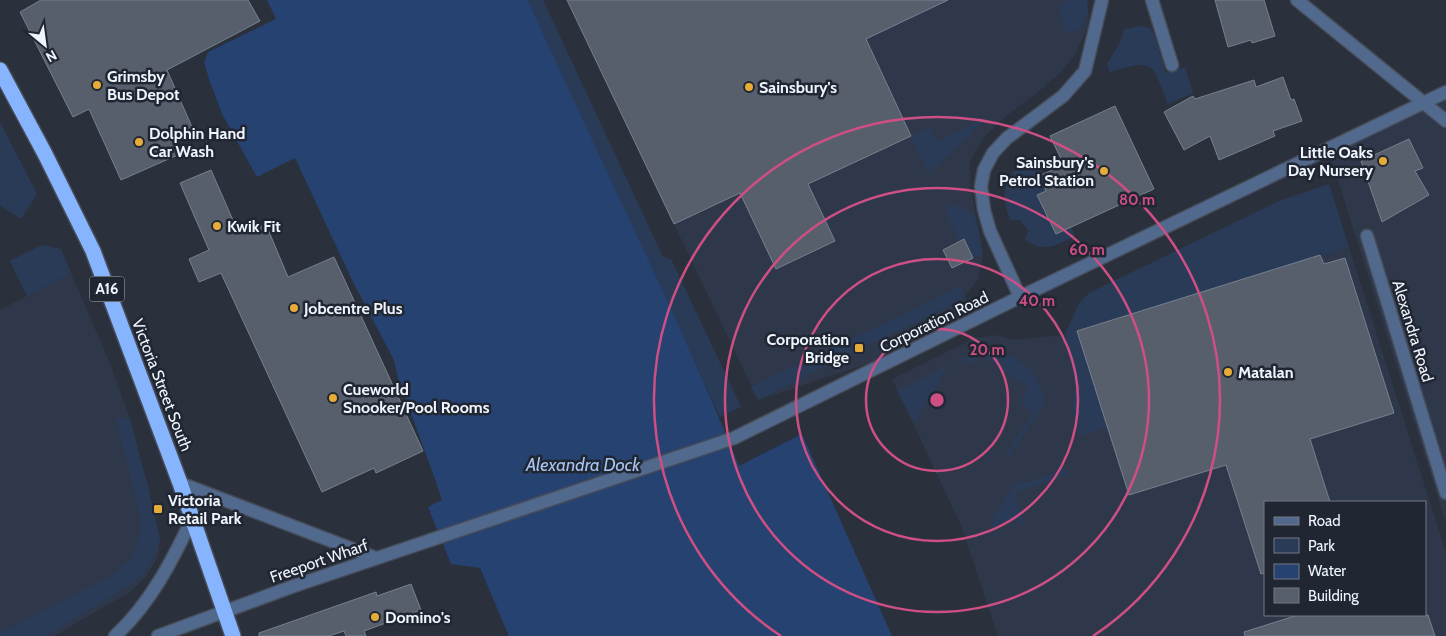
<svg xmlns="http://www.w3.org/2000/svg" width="1446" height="636" viewBox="0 0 1446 636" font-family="Cabin,sans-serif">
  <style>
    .built { fill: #2e384a; fill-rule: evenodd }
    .green { fill: #2a3b58 }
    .water { fill: #264271 }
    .building { fill: #575f6c; stroke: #77808e }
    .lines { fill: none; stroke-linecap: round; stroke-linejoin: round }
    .minor-casing { stroke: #464c58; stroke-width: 15 }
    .highway-casing { stroke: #464c58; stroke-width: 18 }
    .minor { stroke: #52698e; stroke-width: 12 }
    .highway { stroke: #87b4ff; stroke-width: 15 }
    .ring { fill: none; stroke: #ce4f84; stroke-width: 2.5 }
    .poi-dot { fill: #e7ac37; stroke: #202733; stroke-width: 2 }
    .labels { text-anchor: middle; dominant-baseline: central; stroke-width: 5; stroke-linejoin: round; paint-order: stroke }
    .shield { fill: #202733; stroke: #b2b7c0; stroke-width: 1 }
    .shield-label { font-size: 15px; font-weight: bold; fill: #f0f5fd }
    .poi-label { font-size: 16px; font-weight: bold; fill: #f0f5fd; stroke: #202733; text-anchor: start }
    .street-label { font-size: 16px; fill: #f0f5fd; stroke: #202733 }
    .water-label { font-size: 18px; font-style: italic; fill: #a8c4f1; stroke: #202733 }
    .centre { fill: #ce4f84; stroke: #202733; stroke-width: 2.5 }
    .ring-label { font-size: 15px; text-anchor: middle; font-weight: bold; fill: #ce4f84; stroke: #202733; stroke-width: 5; stroke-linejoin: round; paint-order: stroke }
  </style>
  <rect width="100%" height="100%" fill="#2a313d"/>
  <g class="built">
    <polygon points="567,0 1087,0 1089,24 1075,54 1061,72 1037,93 1006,116 985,136 970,161 970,186 983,254 978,279 965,296 977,327 758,400"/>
    <polygon points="1446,99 1446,523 1330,155"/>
    <path d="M1349,247L1446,553V636H998L960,523L892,379L975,338L995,335L1014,340L1065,335ZM1265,502H1425V615H1265Z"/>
    <polygon points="71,273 111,366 130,419 149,491 160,539 158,557 146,577 130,592 54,636 0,636 0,310"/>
  </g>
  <g class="green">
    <polygon points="528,0 543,0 663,257 671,259 741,407 720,417 634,230 567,89"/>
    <polygon points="1068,0 1087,0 1088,14 1079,30 1066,33 1059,7"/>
    <path d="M1141,26L1150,28L1155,37L1166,73L1185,67L1193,93L1168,104C1152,63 1155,58 1110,72L1107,64L1120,43L1124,29Z"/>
    <polygon points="984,119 970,135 928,173 911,136 930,127 938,141"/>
    <polygon points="0,122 37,194 21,219 0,205"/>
    <path d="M1041,169L1047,185L1044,186L1046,191L1038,195L1056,234L1071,227L1075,236C1054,246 1047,253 1025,240L1028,230L1020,220H1010C1003,200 1002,189 1013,171Z"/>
    <polygon points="1329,184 1349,247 1077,331 1108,427 1079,436 1072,409 1075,388 1065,335 1079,303 1089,293 1279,201"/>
    <path d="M954,204C981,214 977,228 983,254L973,258L964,239L960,241L945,208Z"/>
    <polygon points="42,245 61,249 71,273 27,296 10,261"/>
    <polygon points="960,286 964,296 961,300 758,400 751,387"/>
    <path d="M990,348C1020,357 1037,370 1046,401L1008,458L1005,455L1033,412L1020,402L1029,389L980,354L972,365L960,359L978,350Z"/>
    <polygon points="949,365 914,423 897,391"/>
    <path d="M116,418L130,419L149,491L160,539L154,557L143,574L127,587L45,636H0V633L111,576C134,559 140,546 141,518Z"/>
    <polygon points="1062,467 1069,475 1015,492 1024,525 1021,526 1017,518 996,525 998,536 996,537 991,524 992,519 1018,480 1024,483 1056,473"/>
  </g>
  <path class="water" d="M267,0H528C597,156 675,308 739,466L802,434L892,636H509L480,568L451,564L428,507L442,500L435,479L398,378L394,360L353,282L295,158L257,177L222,114L209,79L204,62L208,52L276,19Z"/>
  <g class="building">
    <polygon points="41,0 248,0 260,21 167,70 192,127 172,135 180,154 121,180 89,109 73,117 20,12"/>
    <polygon points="567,0 948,0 866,39 911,136 808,184 835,241 776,269 740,193 674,224"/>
    <polygon points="1215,0 1264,0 1275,36 1252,43 1251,40 1228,47"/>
    <polygon points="1283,77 1291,100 1294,99 1302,121 1273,131 1275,136 1219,160 1210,136 1184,150 1164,112 1193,96 1195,99 1254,80 1256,87"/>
    <polygon points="1115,106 1154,189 1056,234 1037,195 1046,191 1044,186 1047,185 1043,174 1064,165 1050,136"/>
    <polygon points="1409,139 1423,168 1415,171 1429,195 1382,222 1361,161"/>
    <polygon points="211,170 239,234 265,222 288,277 334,257 423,451 376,473 374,468 322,492 221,273 199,282 189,259 209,250 180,183"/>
    <polygon points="964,239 973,258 952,268 943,250"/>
    <polygon points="1320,255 1324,264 1345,258 1394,413 1310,439 1330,502 1265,502 1265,573 1261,574 1226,465 1129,495 1077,331"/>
    <polygon points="411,584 421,610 364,631 366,636 346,636 344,631 329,636 259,636 259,633 376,592 377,596"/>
    <polygon points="1298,615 1428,615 1435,636 1245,636 1244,632"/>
  </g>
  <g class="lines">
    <defs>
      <g id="minor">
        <polyline points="1152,0 1172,65"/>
        <polyline points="1297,0 1446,121"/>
        <polyline points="1367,236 1446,493"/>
        <polyline points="1020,297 990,231 984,210 981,186 984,170 993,153 1007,138 1063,96 1085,71 1102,0"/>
        <polyline points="180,483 376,558"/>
        <path d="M115,636C150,604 172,561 192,519"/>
        <polyline points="158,636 294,586 734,438 1020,297 1446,92"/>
      </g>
      <polyline id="highway" points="0,70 45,154 93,251 180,483 233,636"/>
    </defs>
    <use href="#minor" class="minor-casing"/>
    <use href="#highway" class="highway-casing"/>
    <use href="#minor" class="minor"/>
    <use href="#highway" class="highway"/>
  </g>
  <g class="ring">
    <circle cx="937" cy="400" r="71"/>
    <circle cx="937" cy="400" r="141"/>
    <circle cx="937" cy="400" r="212"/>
    <path d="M781 636A283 283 0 1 1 1093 636"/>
  </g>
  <g class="poi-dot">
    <circle cx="97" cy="85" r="5"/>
    <circle cx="749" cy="87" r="5"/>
    <circle cx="139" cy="142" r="5"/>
    <circle cx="1383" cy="161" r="5"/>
    <circle cx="1104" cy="171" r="5"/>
    <circle cx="217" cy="226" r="5"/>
    <circle cx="294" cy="308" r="5"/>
    <rect x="854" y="343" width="10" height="10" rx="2.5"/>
    <circle cx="1228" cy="372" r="5"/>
    <circle cx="333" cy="398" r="5"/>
    <rect x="153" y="504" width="10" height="10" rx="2.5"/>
    <circle cx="375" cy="617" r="5"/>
  </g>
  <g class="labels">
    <rect class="shield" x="89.5" y="276.5" width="35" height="25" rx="4"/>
    <g class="shield-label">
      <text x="107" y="289">A16</text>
    </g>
    <g class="poi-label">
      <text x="107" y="76">Grimsby<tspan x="107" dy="18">Bus Depot</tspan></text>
      <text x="759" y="87">Sainsbury's</text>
      <text x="149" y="133">Dolphin Hand<tspan x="149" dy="18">Car Wash</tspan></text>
      <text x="1373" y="152" text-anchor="end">Little Oaks<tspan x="1373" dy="18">Day Nursery</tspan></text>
      <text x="1094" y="162" text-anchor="end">Sainsbury's<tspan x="1094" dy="18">Petrol Station</tspan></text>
      <text x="227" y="226">Kwik Fit</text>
      <text x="304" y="308">Jobcentre Plus</text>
      <text x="849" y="339" text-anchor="end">Corporation<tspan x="849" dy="18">Bridge</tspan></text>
      <text x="1238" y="372">Matalan</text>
      <text x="343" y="389">Cueworld<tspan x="343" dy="18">Snooker/Pool Rooms</tspan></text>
      <text x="168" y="500">Victoria<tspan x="168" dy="18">Retail Park</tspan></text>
      <text x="385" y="617">Domino's</text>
    </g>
    <g class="street-label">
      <text transform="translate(934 322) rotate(-26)">Corporation Road</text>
      <text transform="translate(1413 331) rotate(73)">Alexandra Road</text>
      <text transform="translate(162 385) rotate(69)">Victoria Street South</text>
      <text transform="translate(319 561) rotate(-19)">Freeport Wharf</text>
    </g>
    <g class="water-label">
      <text x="583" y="465">Alexandra Dock</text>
    </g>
  </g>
  <circle cx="937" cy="400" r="8" class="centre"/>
  <g class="ring-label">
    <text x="1137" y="205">80 m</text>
    <text x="1087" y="255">60 m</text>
    <text x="1037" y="306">40 m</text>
    <text x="987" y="355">20 m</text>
  </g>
  <rect x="1264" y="501" width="162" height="115" fill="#202733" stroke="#737984"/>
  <rect x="1274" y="517" width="25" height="8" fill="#52698e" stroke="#737984"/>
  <text x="1308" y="526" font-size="15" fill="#f0f5fd">Road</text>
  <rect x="1274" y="538" width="25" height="15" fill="#2a3b58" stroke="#737984"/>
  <text x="1308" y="551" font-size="15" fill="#f0f5fd">Park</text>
  <rect x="1274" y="564" width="25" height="15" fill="#264271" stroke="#737984"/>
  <text x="1308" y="576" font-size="15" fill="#f0f5fd">Water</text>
  <rect x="1274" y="588" width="25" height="15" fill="#575f6c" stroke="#737984"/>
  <text x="1308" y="601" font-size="15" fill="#f0f5fd">Building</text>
  <g transform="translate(45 45) rotate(151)" stroke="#202733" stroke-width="4" paint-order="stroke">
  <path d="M0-4L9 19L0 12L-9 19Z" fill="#f0f5fd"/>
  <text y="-8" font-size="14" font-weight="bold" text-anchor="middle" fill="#f0f5fd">N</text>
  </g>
</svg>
